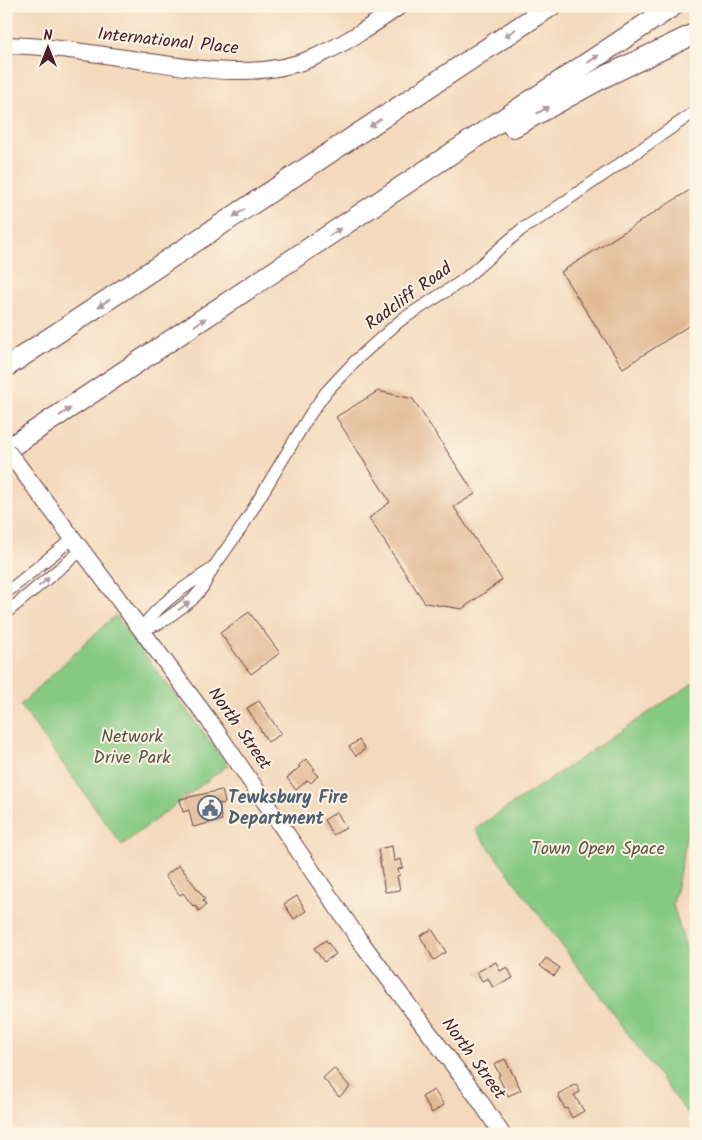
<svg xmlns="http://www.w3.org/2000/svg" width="702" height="1140" viewBox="0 0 702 1140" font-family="Kalam,sans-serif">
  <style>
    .green { fill: #85c983; stroke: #687457 }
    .building { fill: #e1b893 }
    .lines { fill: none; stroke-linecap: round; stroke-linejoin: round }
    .street-casing { stroke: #643b41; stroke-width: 13 }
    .secondary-casing { stroke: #643b41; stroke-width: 18 }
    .highway-casing { stroke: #643b41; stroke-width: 22 }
    .street { stroke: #fff; stroke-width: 11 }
    .secondary { stroke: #fff; stroke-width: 16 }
    .highway { stroke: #fff; stroke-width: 20 }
    .secondary-bridge-casing { stroke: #643b41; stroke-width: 18; stroke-linecap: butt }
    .secondary-bridge { stroke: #fff; stroke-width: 16 }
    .oneway { fill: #ae9aa0 }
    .labels { text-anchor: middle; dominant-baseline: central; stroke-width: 4; stroke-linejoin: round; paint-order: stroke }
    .street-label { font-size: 18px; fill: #4a1f2b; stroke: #fcf5e5 }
    .park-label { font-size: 18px; fill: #5c5245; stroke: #fcf5e5 }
    .service-label { font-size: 18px; font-weight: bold; fill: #4e5e75; stroke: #fcf5e5; text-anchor: start }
  </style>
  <rect width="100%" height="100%" fill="#fcf5e5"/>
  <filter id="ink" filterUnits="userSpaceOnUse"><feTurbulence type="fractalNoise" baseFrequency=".02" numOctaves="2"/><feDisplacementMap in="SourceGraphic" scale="10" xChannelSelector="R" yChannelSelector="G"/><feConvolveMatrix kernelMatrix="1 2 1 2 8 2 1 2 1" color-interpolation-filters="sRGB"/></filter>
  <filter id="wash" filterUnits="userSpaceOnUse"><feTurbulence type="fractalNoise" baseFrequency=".0096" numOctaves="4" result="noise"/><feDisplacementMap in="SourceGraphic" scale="20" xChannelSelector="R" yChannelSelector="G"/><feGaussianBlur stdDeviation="1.12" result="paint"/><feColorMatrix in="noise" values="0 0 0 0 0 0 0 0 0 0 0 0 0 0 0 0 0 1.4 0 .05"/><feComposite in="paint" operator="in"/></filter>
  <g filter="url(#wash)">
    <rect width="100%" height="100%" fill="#f4d9bc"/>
    <g class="green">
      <polygon points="115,615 228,765 122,845 20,705"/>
      <polygon points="696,681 696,791 673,905 696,981 696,1125 475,829"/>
    </g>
    <g id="blocks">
      <g class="building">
        <polygon points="696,186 696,321 623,368 561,272"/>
        <polygon points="378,391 413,399 475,494 454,507 502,580 462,609 425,603 369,518 390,502 336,417"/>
        <polygon points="249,612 280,653 251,674 220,633"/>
        <polygon points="259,701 281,734 268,742 247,708"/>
        <polygon points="359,740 365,749 356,756 349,747"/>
        <polygon points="306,759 315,769 313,771 318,776 311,783 308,780 296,790 287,778 300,767 298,766"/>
        <polygon points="222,790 225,803 218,804 222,820 193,827 189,810 183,812 180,799"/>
        <polygon points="337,812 346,828 333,835 324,820"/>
        <polygon points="392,846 394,861 401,859 403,868 398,869 400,875 397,876 400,890 385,892 378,849"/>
        <polygon points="179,865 205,899 203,901 206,905 199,911 195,905 193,906 183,893 180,895 165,876"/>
        <polygon points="297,896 306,911 294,919 284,904"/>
        <polygon points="432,929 446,952 434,960 420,936"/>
        <polygon points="326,940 336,954 324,962 314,948"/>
        <polygon points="546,958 560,968 554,976 540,966"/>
        <polygon points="496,962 500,971 507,967 513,978 493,988 488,978 482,981 477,972"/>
        <polygon points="505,1059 521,1090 508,1096 498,1076 500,1075 494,1064"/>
        <polygon points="334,1068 350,1087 339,1097 323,1078"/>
        <polygon points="576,1084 580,1092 574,1095 584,1111 572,1118 567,1108 565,1109 558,1094"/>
        <polygon points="434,1090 444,1105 432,1113 422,1097"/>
      </g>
    </g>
  </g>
  <g filter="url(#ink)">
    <use href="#blocks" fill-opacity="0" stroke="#643b41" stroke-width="1"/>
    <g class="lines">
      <defs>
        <g id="street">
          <polyline points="6,593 72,539"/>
          <polyline points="6,613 82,550"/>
          <polyline points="141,629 159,624 192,600 203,587 213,568 242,527 309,416 326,392 356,360 401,320 462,281 522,229 550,212 696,111"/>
          <path d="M141,629C158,604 187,585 212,569"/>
        </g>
        <g id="secondary">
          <path d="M6,45C48,46 90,53 131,59C191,68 257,82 315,57C345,44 374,24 400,6"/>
          <polyline points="18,465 208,719 358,938 478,1098 502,1134"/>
        </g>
        <g id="highway">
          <polyline points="513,127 604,77 696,33"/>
          <polyline points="6,367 551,6"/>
          <polyline points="6,450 673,6"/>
        </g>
      </defs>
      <use href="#street" class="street-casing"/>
      <use href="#secondary" class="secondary-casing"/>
      <use href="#highway" class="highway-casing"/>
      <use href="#street" class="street"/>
      <use href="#secondary" class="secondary"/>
      <use href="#highway" class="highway"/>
      <defs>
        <polyline id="secondary-bridge" points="6,450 18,465"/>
      </defs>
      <use href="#secondary-bridge" class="secondary-bridge-casing"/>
      <use href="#secondary-bridge" class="secondary-bridge"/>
    </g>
    <defs><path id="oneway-solid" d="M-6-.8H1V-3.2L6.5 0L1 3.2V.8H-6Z" transform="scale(1.25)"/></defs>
    <g class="oneway">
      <use href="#oneway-solid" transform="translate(510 33) rotate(146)"/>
      <use href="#oneway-solid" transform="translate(593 59) rotate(-34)"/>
      <use href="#oneway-solid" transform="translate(543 110) rotate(-29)"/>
      <use href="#oneway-solid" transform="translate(375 123) rotate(146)"/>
      <use href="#oneway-solid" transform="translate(239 213) rotate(146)"/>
      <use href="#oneway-solid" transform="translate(335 232) rotate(-34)"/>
      <use href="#oneway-solid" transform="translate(104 303) rotate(146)"/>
      <use href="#oneway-solid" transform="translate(200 322) rotate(-34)"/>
      <use href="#oneway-solid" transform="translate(65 412) rotate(-34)"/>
      <use href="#oneway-solid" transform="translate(44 582) rotate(-40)"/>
      <use href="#oneway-solid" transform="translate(184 606) rotate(-36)"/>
    </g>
  </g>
  <defs>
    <symbol id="civic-ring" viewBox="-11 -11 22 22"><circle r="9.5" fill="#fcf5e5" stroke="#5c6f8a" stroke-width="1.5"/><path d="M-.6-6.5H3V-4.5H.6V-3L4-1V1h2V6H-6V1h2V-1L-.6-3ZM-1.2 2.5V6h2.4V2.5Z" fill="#5c6f8a"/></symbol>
  </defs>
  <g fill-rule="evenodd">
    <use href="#civic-ring" x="196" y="794" width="28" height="28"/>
  </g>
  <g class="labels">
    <g class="street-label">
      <text transform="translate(168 42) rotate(6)">International Place</text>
      <text transform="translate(409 297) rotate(-36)">Radcliff Road</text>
      <text transform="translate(239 729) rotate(55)">North Street</text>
      <text transform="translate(473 1059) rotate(54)">North Street</text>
    </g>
    <g class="park-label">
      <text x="132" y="737">Network<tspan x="132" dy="21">Drive Park</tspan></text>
      <text x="598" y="849">Town Open Space</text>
    </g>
    <g class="service-label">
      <text x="228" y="798">Tewksbury Fire<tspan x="228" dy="21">Department</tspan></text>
    </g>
  </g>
  <rect width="702" height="1140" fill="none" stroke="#fcf5e5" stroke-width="25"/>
  <g transform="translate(48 48)" stroke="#fcf5e5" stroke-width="4" paint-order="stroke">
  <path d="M0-4L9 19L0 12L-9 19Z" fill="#4a1f2b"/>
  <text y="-8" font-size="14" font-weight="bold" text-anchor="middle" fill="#4a1f2b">N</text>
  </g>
</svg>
